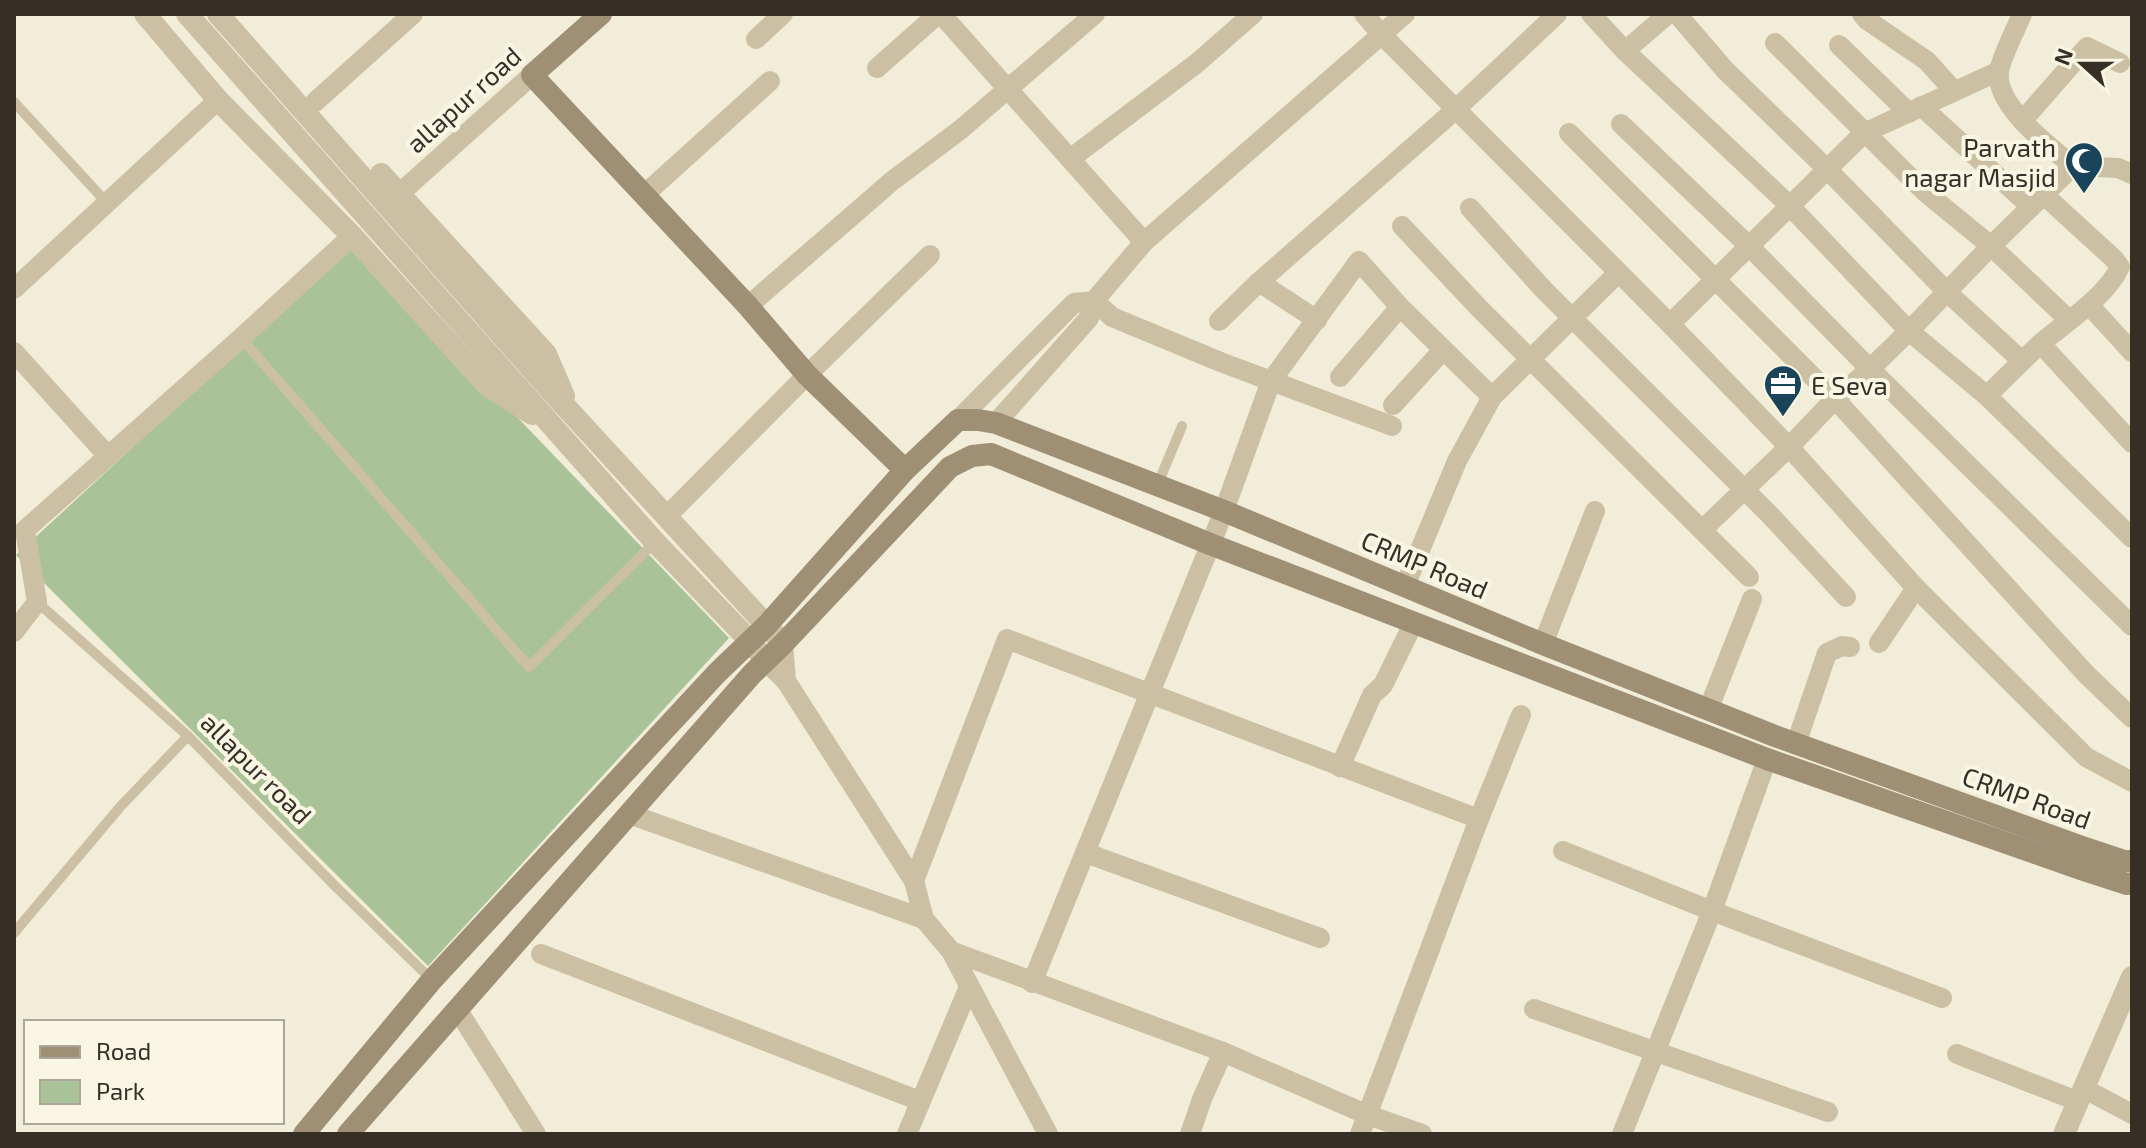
<svg xmlns="http://www.w3.org/2000/svg" width="2146" height="1148" viewBox="0 0 2146 1148" font-family="'Exo 2',sans-serif">
  <style>
    .green { fill: #a9c298 }
    .lines { fill: none; stroke-linecap: round; stroke-linejoin: round }
    .service { stroke: #cbc0a4; stroke-width: 10 }
    .minor { stroke: #cbc0a4; stroke-width: 20 }
    .tertiary { stroke: #cbc0a4; stroke-width: 22 }
    .secondary { stroke: #9e8f75; stroke-width: 22 }
    .labels { text-anchor: middle; dominant-baseline: central; stroke-width: 8; stroke-linejoin: round; paint-order: stroke }
    .street-label { font-size: 26px; fill: #352f26; stroke: #faf6e4 }
    .poi-label { font-size: 26px; fill: #352f26; stroke: #faf6e4; text-anchor: end }
  </style>
  <rect width="100%" height="100%" fill="#f2edd8"/>
  <polygon class="green" points="352,245 729,638 428,966 16,555"/>
  <g class="lines">
    <g class="service">
      <polyline points="14,102 107,203"/>
      <polyline points="241,338 529,667 655,542"/>
      <polyline points="1157,486 1182,426"/>
      <polyline points="37,602 188,736 336,887 432,980"/>
      <polyline points="14,933 120,807 188,736"/>
    </g>
    <g class="minor">
      <polyline points="941,14 1144,242"/>
      <polyline points="1364,14 1382,35 1670,324 1789,447 1916,588 2086,757 2132,782"/>
      <polyline points="1591,14 1625,51 1789,205 1909,331 1987,396 2132,538"/>
      <polyline points="1677,14 1725,70 1827,169 1947,292 2022,361"/>
      <polyline points="1862,14 1867,20 1927,61 1954,91"/>
      <polyline points="756,39 783,14"/>
      <polyline points="1775,43 1925,192 1991,246 2069,320"/>
      <polyline points="1839,45 1909,113"/>
      <polyline points="1625,51 1668,14"/>
      <polyline points="877,68 938,14"/>
      <polyline points="315,102 413,14"/>
      <polyline points="1921,106 2031,207"/>
      <polyline points="2023,120 2087,47 2120,63"/>
      <polyline points="1621,124 1750,247 1870,369 2132,626"/>
      <polyline points="1569,133 1835,399 2087,675 2132,718"/>
      <polyline points="1070,159 1197,63 1253,14"/>
      <polyline points="2073,166 2118,168 2132,174"/>
      <polyline points="399,194 532,75"/>
      <polyline points="644,195 770,81"/>
      <polyline points="1470,208 1543,289 1770,515 1846,597"/>
      <polyline points="1402,226 1478,307 1749,577"/>
      <polyline points="1259,282 1317,320"/>
      <polyline points="14,289 218,100"/>
      <polyline points="2089,305 2132,352"/>
      <polyline points="748,306 892,181 960,130 1095,14"/>
      <polyline points="1219,321 1259,282 1455,110 1557,14"/>
      <polyline points="1670,324 1864,133 1999,71"/>
      <polyline points="2041,344 2132,443"/>
      <polyline points="14,352 107,455"/>
      <polyline points="1340,377 1400,307"/>
      <path d="M1987,396C2004,379 2022,361 2040,344C2066,322 2105,298 2120,267L2114,259L2044,195"/>
      <polyline points="1393,405 1443,350"/>
      <polyline points="958,420 1074,303 1094,301 1112,317 1223,363 1392,426"/>
      <polyline points="996,423 1089,318 1094,301 1144,242 1405,14"/>
      <polyline points="667,516 807,375 930,255"/>
      <path d="M1702,530L1789,447L1835,399L1870,369L1909,331L1991,246L2073,166C2049,146 1995,106 1999,72C2000,60 2017,27 2022,14"/>
      <polyline points="1405,586 1457,461 1492,397"/>
      <polyline points="14,632 37,602 25,530 241,338 352,236"/>
      <polyline points="1879,643 1916,588"/>
      <polyline points="1543,644 1595,511"/>
      <polyline points="766,661 786,681 783,644"/>
      <polyline points="786,681 914,881 924,919 951,951 1048,1134"/>
      <polyline points="1708,710 1752,599"/>
      <polyline points="1796,744 1827,653 1842,646 1850,647"/>
      <polyline points="1340,767 1372,695 1383,685 1414,622"/>
      <polyline points="629,814 924,919"/>
      <polyline points="1563,851 1712,911 1942,998"/>
      <polyline points="1086,853 1320,938"/>
      <polyline points="914,881 1007,639 1479,819"/>
      <polyline points="951,951 1223,1052 1368,1115 1422,1134"/>
      <polyline points="541,954 920,1101"/>
      <polyline points="1032,983 1224,511 1271,381 1359,261 1400,307 1492,397 1618,273"/>
      <polyline points="457,1009 536,1134"/>
      <polyline points="1534,1009 1828,1112"/>
      <polyline points="1957,1054 2077,1101"/>
      <polyline points="2083,1088 2132,1114"/>
      <polyline points="907,1134 969,987"/>
      <polyline points="1190,1134 1202,1099 1223,1052"/>
      <polyline points="1360,1134 1479,819 1521,715"/>
      <polyline points="1622,1134 1712,911 1767,759"/>
    </g>
    <g class="tertiary">
      <polyline points="145,14 218,100 352,236 487,385 532,414"/>
      <polyline points="187,14 655,542 750,641 766,661"/>
      <polyline points="218,14 552,392 778,638"/>
      <polyline points="381,174 546,354 564,396"/>
      <polyline points="2064,1134 2132,977"/>
    </g>
    <g class="secondary">
      <polyline points="601,14 532,75 748,306 807,375 905,470"/>
      <polyline points="304,1134 432,980 717,673 767,625 905,470 958,420 978,420 996,423 1224,511 1543,644 1775,736 2085,848 2124,861 2132,861"/>
      <polyline points="348,1134 752,674 783,644 950,467 972,456 991,454 1210,544 1767,759 2081,869 2127,884 2132,883"/>
    </g>
  </g>
  <defs>
    <symbol id="mosque-pin" viewBox="-11 -11 22 30"><path d="M0 17L-7.5 6A9.5 9.5 0 1 1 7.5 6Z" fill="#1a4459" stroke="#faf6e4"/><path d="M3.5-4.9A6 6 0 1 0 3.5 4.9A5 5 0 1 1 3.5-4.9Z" fill="#fff"/></symbol>
    <symbol id="office-pin" viewBox="-11 -11 22 30"><path d="M0 17L-7.5 6A9.5 9.5 0 1 1 7.5 6Z" fill="#1a4459" stroke="#faf6e4"/><path d="M-6-3h4V-5.5h4V-3h4V5H-6ZM-1-4.5V-3h2v-1.5ZM-6 0V1H6V0Z" fill="#fff"/></symbol>
  </defs>
  <g fill-rule="evenodd">
    <use href="#mosque-pin" x="2062" y="139" width="44" height="60"/>
    <use href="#office-pin" x="1761" y="362" width="44" height="60"/>
  </g>
  <g class="labels">
    <g class="street-label">
      <text transform="translate(463 99) rotate(-42)">allapur road</text>
      <text transform="translate(1425 564) rotate(23)">CRMP Road</text>
      <text transform="translate(257 768) rotate(45)">allapur road</text>
      <text transform="translate(2027 797) rotate(20)">CRMP Road</text>
    </g>
    <g class="poi-label">
      <text x="2056" y="146">Parvath<tspan x="2056" dy="30">nagar Masjid</tspan></text>
      <text x="1811" y="384" text-anchor="start">E Seva</text>
    </g>
  </g>
  <rect width="2146" height="1148" fill="none" stroke="#352f26" stroke-width="32"/>
  <rect x="24" y="1020" width="260" height="104" fill="#faf6e4" stroke="#aba698" stroke-width="2"/>
  <rect x="40" y="1046" width="40" height="12" fill="#9e8f75" stroke="#aba698" stroke-width="2"/>
  <text x="96" y="1060" font-size="24" fill="#352f26">Road</text>
  <rect x="40" y="1080" width="40" height="24" fill="#a9c298" stroke="#aba698" stroke-width="2"/>
  <text x="96" y="1100" font-size="24" fill="#352f26">Park</text>
  <g transform="translate(2082 64) rotate(291)" stroke="#faf6e4" stroke-width="6" paint-order="stroke">
  <path d="M0-6L14 30L0 20L-14 30Z" fill="#352f26"/>
  <text y="-12" font-size="22" font-weight="bold" text-anchor="middle" fill="#352f26">N</text>
  </g>
</svg>
